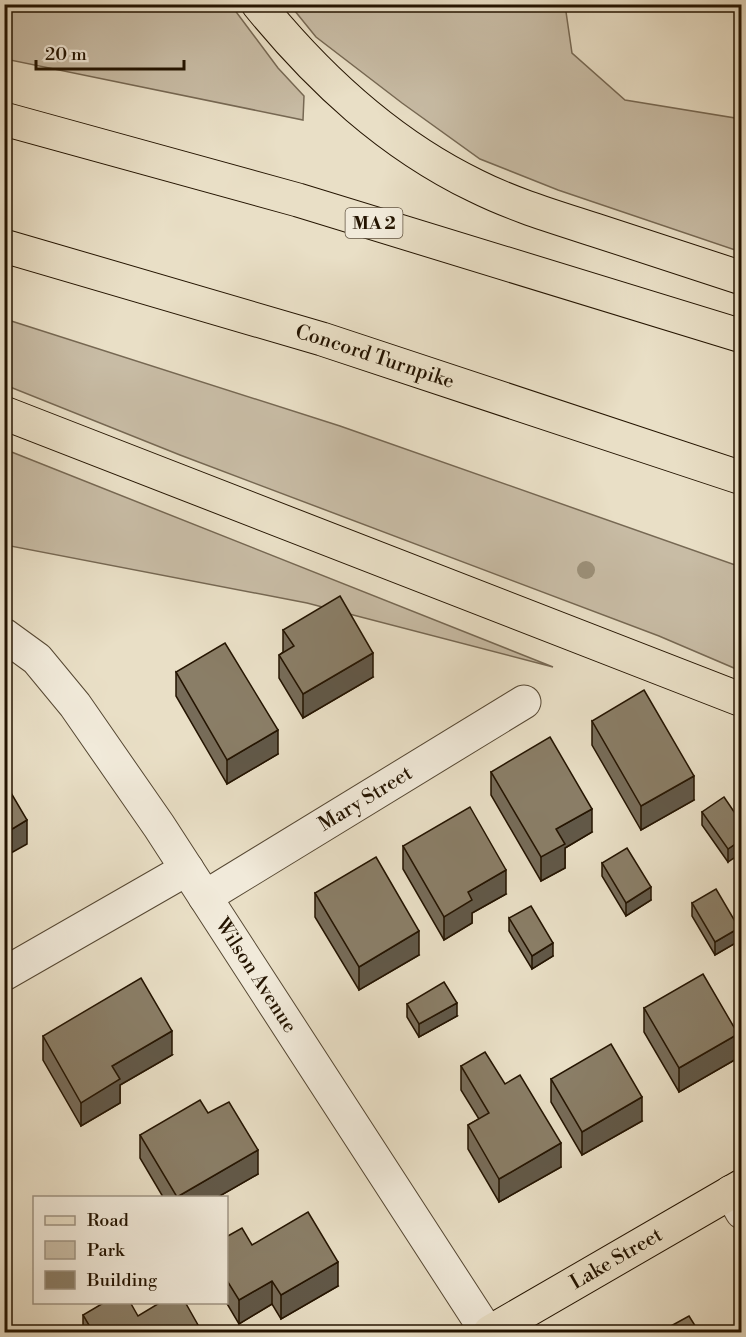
<svg xmlns="http://www.w3.org/2000/svg" width="746" height="1337" viewBox="0 0 746 1337" font-family="'Libre Bodoni',serif">
  <style>
    .green { fill: #c8bca5; stroke: #766853; stroke-width: 1.5 }
    .lines { fill: none; stroke-linecap: round; stroke-linejoin: round }
    .minor-casing { stroke: #554732; stroke-width: 35 }
    .major-casing { stroke: #241401; stroke-width: 35 }
    .highway-casing { stroke: #241401; stroke-width: 35 }
    .minor { stroke: #f1eada; stroke-width: 33 }
    .major { stroke: #e9dfc6; stroke-width: 33 }
    .highway { stroke: #e9dfc6; stroke-width: 33 }
    .tree { fill: #9c9079 }
    .wall { fill: #776c59; stroke: #241401; stroke-width: 1.5 }
    .shaded-wall { fill: #615848; stroke: #241401; stroke-width: 1.5 }
    .building { fill: #8a7e67; stroke: #241401; stroke-width: 1.5 }
    .labels { text-anchor: middle; dominant-baseline: central; stroke-width: 6; stroke-linejoin: round; paint-order: stroke }
    .shield { fill: #f1eada; stroke: #625442; stroke-width: 1.5 }
    .shield-label { font-size: 18px; font-weight: bold; fill: #241401 }
    .street-label { font-size: 20px; fill: #241401; stroke: #f1eada }
  </style>
  <rect width="100%" height="100%" fill="#e9dfc6"/>
  <filter id="stains"><feTurbulence type="fractalNoise" baseFrequency=".00333" numOctaves="4"/><feColorMatrix values="0 0 0 0 .2 0 0 0 0 .09 0 0 0 0 .02 0 0 0 .5 -.17"/></filter>
  <radialGradient id="worn" r=".72"><stop offset=".6" stop-color="#630" stop-opacity="0"/><stop offset="1" stop-color="#630" stop-opacity=".3"/></radialGradient>
  <g class="green">
    <polygon points="5,4 231,5 278,68 304,96 303,120 5,59"/>
    <polygon points="290,5 565,5 572,53 625,100 741,119 741,252 558,190 480,159 402,103 316,37"/>
    <polygon points="5,319 340,426 741,567 741,671 659,636 180,455 5,385"/>
    <polygon points="4,449 553,667 307,603 5,545"/>
  </g>
  <g class="lines">
    <defs>
      <g id="minor">
        <path id="s1" d="M4,635L37,659L75,705L159,826L487,1332"/>
        <path id="s2" d="M205,897L524,702"/>
        <polyline points="4,974 187,869"/>
        <polyline points="731,1192 742,1212"/>
      </g>
      <g id="major">
        <path id="s3" d="M490,1332L742,1186"/>
      </g>
      <g id="highway">
        <path d="M258,4C319,79 389,144 476,186C514,205 555,217 595,230C644,246 693,262 742,278"/>
        <polyline points="4,119 298,200 742,336"/>
        <path id="s4" d="M4,246L322,339L742,478"/>
        <polyline points="4,413 742,700"/>
      </g>
    </defs>
    <use href="#minor" class="minor-casing"/>
    <use href="#major" class="major-casing"/>
    <use href="#highway" class="highway-casing"/>
    <use href="#minor" class="minor"/>
    <use href="#major" class="major"/>
    <use href="#highway" class="highway"/>
  </g>
  <circle class="tree" cx="586" cy="570" r="9"/>
  <g class="wall">
    <polygon points="283,630 373,677 303,718 279,678 279,655 283,652"/>
    <polygon points="176,672 278,754 227,784 176,696"/>
    <polygon points="592,721 694,800 641,830 592,745"/>
    <polygon points="491,772 592,832 565,848 565,868 541,881 491,795"/>
    <polygon points="702,812 741,822 728,862 702,825"/>
    <polygon points="403,846 506,894 472,913 472,923 444,940 403,869"/>
    <polygon points="602,863 651,900 626,916 602,876"/>
    <polygon points="315,893 419,955 359,990 315,917"/>
    <polygon points="692,903 739,941 715,955 692,916"/>
    <polygon points="509,918 553,956 532,969 509,931"/>
    <polygon points="741,948 741,979 738,973 738,950"/>
    <polygon points="407,1004 457,1016 419,1037 407,1017"/>
    <polygon points="644,1008 738,1058 679,1092 644,1032"/>
    <polygon points="43,1036 172,1055 120,1085 120,1103 81,1126 43,1060"/>
    <polygon points="461,1066 505,1084 561,1167 499,1202 468,1149 468,1125 479,1119 461,1090"/>
    <polygon points="551,1079 642,1121 582,1155 551,1102"/>
    <polygon points="208,1113 258,1174 218,1197 163,1197 140,1158 140,1135"/>
    <polygon points="226,1237 252,1245 338,1286 281,1319 272,1304 239,1324 226,1302"/>
    <polygon points="83,1315 138,1316 202,1332 83,1332"/>
  </g>
  <g class="shaded-wall">
    <polygon points="373,653 373,677 303,718 303,694"/>
    <polygon points="278,730 278,754 227,784 227,760"/>
    <polygon points="694,776 694,800 641,830 641,806"/>
    <polygon points="592,809 592,832 565,848 565,868 541,881 541,857 556,829"/>
    <polygon points="27,820 27,844 4,857 4,834"/>
    <polygon points="741,840 741,853 728,862 728,849"/>
    <polygon points="506,870 506,894 472,913 472,923 444,940 444,917 468,892"/>
    <polygon points="651,887 651,900 626,916 626,903"/>
    <polygon points="739,928 739,941 715,955 715,942"/>
    <polygon points="419,931 419,955 359,990 359,967"/>
    <polygon points="553,943 553,956 532,969 532,956"/>
    <polygon points="457,1003 457,1016 419,1037 419,1024"/>
    <polygon points="172,1031 172,1055 120,1085 120,1103 81,1126 81,1103 112,1066"/>
    <polygon points="738,1034 738,1058 679,1092 679,1068"/>
    <polygon points="642,1097 642,1121 582,1155 582,1132"/>
    <polygon points="561,1143 561,1167 499,1202 499,1179"/>
    <polygon points="258,1150 258,1174 218,1197 177,1197"/>
    <polygon points="338,1262 338,1286 281,1319 281,1295"/>
    <polygon points="272,1281 272,1304 239,1324 239,1300"/>
  </g>
  <g class="building">
    <polygon points="340,596 373,653 303,694 279,655 294,646 283,630"/>
    <polygon points="225,643 278,730 227,760 176,672"/>
    <polygon points="644,690 694,776 641,806 592,721"/>
    <polygon points="550,737 592,809 556,829 565,844 541,857 491,772"/>
    <polygon points="4,781 27,820 4,834"/>
    <polygon points="724,797 741,822 741,840 728,849 702,812"/>
    <polygon points="470,807 506,870 468,892 472,900 444,917 403,846"/>
    <polygon points="627,848 651,887 626,903 602,863"/>
    <polygon points="376,857 419,931 359,967 315,893"/>
    <polygon points="716,889 739,928 715,942 692,903"/>
    <polygon points="531,906 553,943 532,956 509,918"/>
    <polygon points="741,948 741,956 738,950"/>
    <polygon points="703,974 738,1034 679,1068 644,1008"/>
    <polygon points="141,978 172,1031 112,1066 120,1079 81,1103 43,1036"/>
    <polygon points="444,982 457,1003 419,1024 407,1004"/>
    <polygon points="611,1044 642,1097 582,1132 551,1079"/>
    <polygon points="485,1052 505,1084 520,1075 561,1143 499,1179 468,1125 489,1113 461,1066"/>
    <polygon points="200,1100 208,1113 229,1102 258,1150 177,1197 140,1135"/>
    <polygon points="308,1212 338,1262 281,1295 272,1281 239,1300 226,1279 226,1237 242,1228 252,1245"/>
    <polygon points="105,1302 130,1302 138,1316 161,1302 185,1302 202,1332 93,1332 83,1315"/>
    <polygon points="689,1316 699,1332 660,1332"/>
  </g>
  <g class="labels">
    <rect class="shield" x="345.5" y="208" width="57" height="30" rx="4.5"/>
    <g class="shield-label">
      <text x="374" y="223">MA 2</text>
    </g>
    <g class="street-label">
      <text stroke="none"><textPath href="#s4" startOffset="387">Concord Turnpike</textPath></text>
      <text stroke="none"><textPath href="#s2" startOffset="188">Mary Street</textPath></text>
      <text stroke="none"><textPath href="#s1" startOffset="426">Wilson Avenue</textPath></text>
      <text stroke="none"><textPath href="#s3" startOffset="146">Lake Street</textPath></text>
    </g>
  </g>
  <rect width="746" height="1337" fill="none" stroke="#e9dfc6" stroke-width="24"/>
  <rect x="6" y="6" width="734" height="1325" fill="none" stroke="#241401" stroke-width="3"/>
  <rect x="12" y="12" width="722" height="1313" fill="none" stroke="#241401" stroke-width="1.5"/>
  <rect x="33" y="1196" width="195" height="108" fill="#f1eada" stroke="#9f9483" stroke-width="1.5"/>
  <rect x="45" y="1216" width="30" height="9" fill="#e9dfc6" stroke="#9f9483" stroke-width="1.5"/>
  <text x="87" y="1226" font-size="18" fill="#241401">Road</text>
  <rect x="45" y="1241" width="30" height="18" fill="#c8bca5" stroke="#9f9483" stroke-width="1.5"/>
  <text x="87" y="1256" font-size="18" fill="#241401">Park</text>
  <rect x="45" y="1271" width="30" height="18" fill="#8a7e67" stroke="#9f9483" stroke-width="1.5"/>
  <text x="87" y="1286" font-size="18" fill="#241401">Building</text>
  <path d="M36 60v9h148v-9" fill="none" stroke="#241401" stroke-width="3"/>
  <text x="45" y="60" font-size="18" fill="#241401" stroke="#f1eada" stroke-width="4.5" paint-order="stroke">20 m</text>
  <rect width="100%" height="100%" filter="url(#stains)"/>
  <rect width="100%" height="100%" fill="url(#worn)"/>
</svg>
